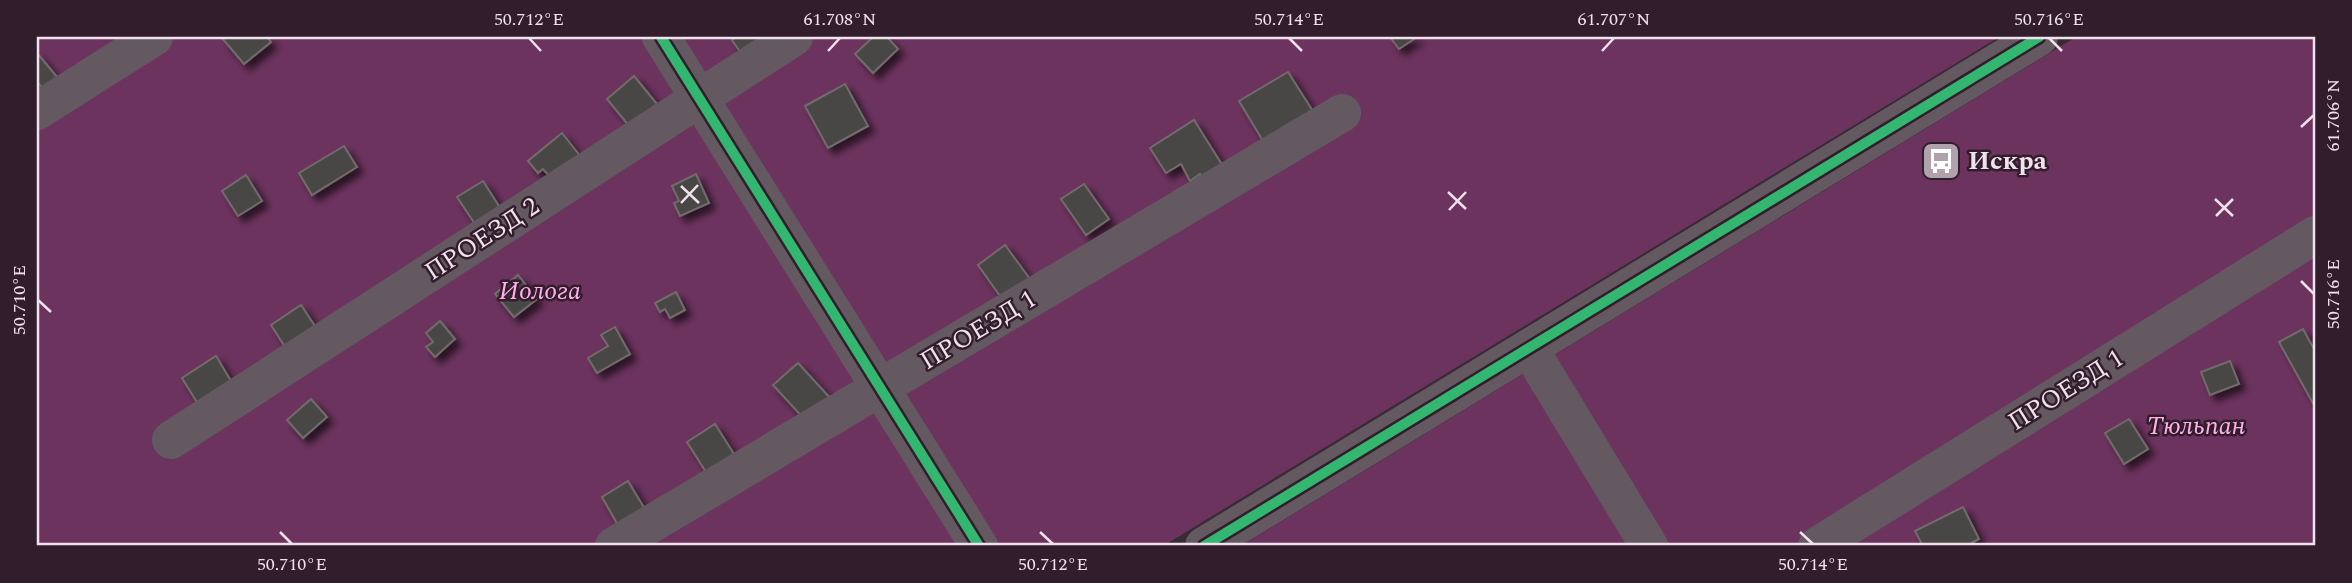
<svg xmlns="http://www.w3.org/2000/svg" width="2352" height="583" viewBox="0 0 2352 583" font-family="Spectral,serif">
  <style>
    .green { fill: #6c335e }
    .building { fill: #4a4645; stroke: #706c6a; stroke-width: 2; filter: url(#shadow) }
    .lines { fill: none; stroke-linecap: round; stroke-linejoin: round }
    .minor { stroke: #645961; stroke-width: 38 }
    .cycleway-casing { stroke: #321d2c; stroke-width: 15 }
    .cycleway { stroke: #33b770; stroke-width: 10 }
    .ticks { fill: none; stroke: #f0e2ec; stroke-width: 2.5 }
    .labels { text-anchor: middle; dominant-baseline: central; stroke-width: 5; stroke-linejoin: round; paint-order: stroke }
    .poi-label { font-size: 26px; font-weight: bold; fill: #f0e2ec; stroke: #321d2c; text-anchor: start }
    .street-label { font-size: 26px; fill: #f0e2ec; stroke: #321d2c }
    .park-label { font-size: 26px; font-style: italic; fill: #feafe8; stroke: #321d2c }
    .neatline { fill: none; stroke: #f0e2ec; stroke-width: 2.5 }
    .ticks-label { font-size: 18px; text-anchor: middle; fill: #f0e2ec }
  </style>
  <defs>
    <filter id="shadow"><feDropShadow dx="6" dy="6" stdDeviation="3.5" flood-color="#0009"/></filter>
  </defs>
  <rect width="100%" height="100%" fill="#372b34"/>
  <g class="green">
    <polygon points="37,37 1999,37 1163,546 37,546"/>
    <polygon points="2076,37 2315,37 2315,546 1241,546"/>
  </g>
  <g class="building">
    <polygon points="267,37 271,42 244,64 222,38"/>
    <polygon points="737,37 780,37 752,69 732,40"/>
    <polygon points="873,37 887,37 898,49 873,73 855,54"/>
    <polygon points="1390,37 1417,37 1399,49"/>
    <polygon points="37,53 57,77 43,89 39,84 37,85"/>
    <polygon points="1288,72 1316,116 1266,146 1239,101"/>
    <polygon points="634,76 657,104 630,127 607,99"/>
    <polygon points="845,84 868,126 828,148 805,106"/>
    <polygon points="1194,120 1226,171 1206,184 1200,174 1190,181 1181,164 1166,173 1150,148"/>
    <polygon points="562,133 581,157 553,180 543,169 538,173 528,161"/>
    <polygon points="344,146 357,167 312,195 299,173"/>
    <polygon points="696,174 709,203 680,216 674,203 679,201 672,186"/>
    <polygon points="246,175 262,201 238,216 222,191"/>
    <polygon points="483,181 504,214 479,230 457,197"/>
    <polygon points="1084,184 1109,219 1086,235 1061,199"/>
    <polygon points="1005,245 1033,283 1005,303 978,265"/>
    <polygon points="518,275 537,299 514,317 495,294"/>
    <polygon points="676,292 685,310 670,318 665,309 660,312 655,303"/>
    <polygon points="301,305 319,332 289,353 271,325"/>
    <polygon points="440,321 455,339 435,357 426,347 433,342 426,333"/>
    <polygon points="615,327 630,354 597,373 588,358 608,346 601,335"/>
    <polygon points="2303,329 2315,351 2315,407 2279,342"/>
    <polygon points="216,356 234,386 200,407 182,378"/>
    <polygon points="2230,361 2239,384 2210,395 2201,372"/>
    <polygon points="798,363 832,400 807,422 773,385"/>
    <polygon points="311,399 327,417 303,438 287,420"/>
    <polygon points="2129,419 2148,449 2124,464 2105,433"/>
    <polygon points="715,424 734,454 706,472 687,442"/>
    <polygon points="628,481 646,511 619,527 602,497"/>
    <polygon points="1963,507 1979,539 1966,546 1923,546 1915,531"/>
  </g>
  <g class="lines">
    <g class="minor">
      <polyline points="661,37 979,546"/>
      <polyline points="37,111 154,37"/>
      <polyline points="1529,348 1649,546"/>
      <polyline points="171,440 794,37"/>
      <polyline points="614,546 1342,113"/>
      <polyline points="1204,546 2039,37"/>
      <polyline points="1817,546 2315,235"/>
    </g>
    <defs>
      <g id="cycleway">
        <polyline points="661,37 979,546"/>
        <polyline points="1204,546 2039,37"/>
      </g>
    </defs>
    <use href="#cycleway" class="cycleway-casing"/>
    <use href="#cycleway" class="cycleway"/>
  </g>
  <path class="ticks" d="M529,38L541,51M1289,38L1302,51M2049,38L2062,51M828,51L840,38M1602,51L1614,38M2301,127L2314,115M681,186L699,203M1448,192L1466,209M2215,199L2233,216M681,203L698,185M1449,210L1466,192M2216,216L2233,199M2301,281L2314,294M38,300L51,312M280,532L292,544M1040,532L1053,544M1800,532L1813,544"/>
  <defs>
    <symbol id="bus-square" viewBox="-11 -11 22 22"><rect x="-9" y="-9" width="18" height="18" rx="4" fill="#afa2ac" stroke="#321d2c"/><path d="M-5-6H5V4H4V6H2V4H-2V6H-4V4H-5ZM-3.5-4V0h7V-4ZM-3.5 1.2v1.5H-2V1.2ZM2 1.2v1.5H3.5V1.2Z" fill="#fff"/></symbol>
  </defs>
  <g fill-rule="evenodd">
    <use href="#bus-square" x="1919" y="139" width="44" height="44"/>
  </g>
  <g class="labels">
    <g class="poi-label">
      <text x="1968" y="161">Искра</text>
    </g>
    <g class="street-label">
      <text transform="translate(482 239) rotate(-33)">ПРОЕЗД 2</text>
      <text transform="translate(978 330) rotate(-31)">ПРОЕЗД 1</text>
      <text transform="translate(2066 390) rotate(-32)">ПРОЕЗД 1</text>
    </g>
    <g class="park-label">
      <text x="540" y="291">Иолога</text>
      <text x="2196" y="426">Тюльпан</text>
    </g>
  </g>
  <rect width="2352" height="583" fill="none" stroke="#321d2c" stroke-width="77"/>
  <rect x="38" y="38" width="2276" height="506" class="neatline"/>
  <g class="ticks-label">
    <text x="529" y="25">50.712°E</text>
    <text x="840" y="25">61.708°N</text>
    <text x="1289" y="25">50.714°E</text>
    <text x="1614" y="25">61.707°N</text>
    <text x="2049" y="25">50.716°E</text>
    <text transform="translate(2333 115) rotate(-90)" y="6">61.706°N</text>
    <text transform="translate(2333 294) rotate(-90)" y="6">50.716°E</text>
    <text transform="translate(19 300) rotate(-90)" y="6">50.710°E</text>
    <text x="292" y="570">50.710°E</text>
    <text x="1053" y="570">50.712°E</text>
    <text x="1813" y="570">50.714°E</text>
  </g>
</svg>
